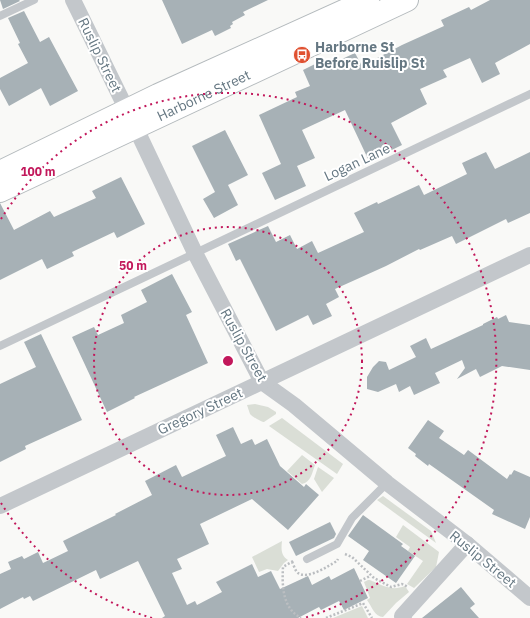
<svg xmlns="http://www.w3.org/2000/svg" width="530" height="618" viewBox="0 0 530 618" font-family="'IBM Plex Sans',sans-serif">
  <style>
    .green { fill: #daded6 }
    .building { fill: #a7b1b6 }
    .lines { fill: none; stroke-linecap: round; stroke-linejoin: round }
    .primary-casing { stroke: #b4babd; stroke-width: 24 }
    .path { stroke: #bbbec1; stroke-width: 2.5; stroke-dasharray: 2 2; stroke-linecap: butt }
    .lane { stroke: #c3c7cb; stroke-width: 8 }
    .street { stroke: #c3c7cb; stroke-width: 16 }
    .primary { stroke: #fff; stroke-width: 22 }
    .ring { fill: none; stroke: #c2185b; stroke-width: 2; stroke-dasharray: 2 4 }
    .labels { text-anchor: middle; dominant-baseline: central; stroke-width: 4; stroke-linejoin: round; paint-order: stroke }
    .poi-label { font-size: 14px; font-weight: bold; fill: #657782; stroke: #fff; text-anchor: start }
    .street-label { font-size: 14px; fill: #657782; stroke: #fff }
    .centre { fill: #c2185b; stroke: #fff; stroke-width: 2 }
    .ring-label { font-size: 12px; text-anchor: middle; font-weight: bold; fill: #c2185b; stroke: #fff; stroke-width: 4; stroke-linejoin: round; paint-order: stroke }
  </style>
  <rect width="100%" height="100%" fill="#f9f9f7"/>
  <g class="green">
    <path d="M255,404L268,407L276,412V414L264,422C262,422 251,416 250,414L247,405Z"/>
    <polygon points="282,418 343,464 337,474 269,426"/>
    <path d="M302,455L315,465C312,473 311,482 302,484L287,471Z"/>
    <polygon points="318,467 334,478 322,492 314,479"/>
    <polygon points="383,496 431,531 436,543 377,500"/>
    <polygon points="403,525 439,552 436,567 414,588 407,584 423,561 408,551 410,547 396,537"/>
    <path d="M282,541C281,549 281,556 288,560L284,563L278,571L267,569L259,572L252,557Z"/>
    <path d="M368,580C372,580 373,582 377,583C387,588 395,590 405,586L409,592L396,603L383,617C375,617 372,607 367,600L370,598L364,582Z"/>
    <polygon points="362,606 368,618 333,618"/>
  </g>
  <g class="building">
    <polygon points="0,0 19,0 20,1 3,9"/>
    <polygon points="162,0 268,0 243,12 245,15 232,22 233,24 230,26 231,28 215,36 212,30 182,44"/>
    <polygon points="490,0 530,0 530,44 495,63 500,74 482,83 470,58 443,70 447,77 420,89 427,104 391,123 402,145 369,161 345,110 302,130 315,158 297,166 306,186 275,200 262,173 281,164 259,115 297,97 295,92 310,86 303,70 315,64 318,70 355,53 362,66 402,45 444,26 441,20 469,7 471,10"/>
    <polygon points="24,11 40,42 49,37 78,91 50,106 41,88 9,106 0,89 0,78 28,63 18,44 20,43 8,18"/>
    <polygon points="225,130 248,175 228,185 238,205 214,218 203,199 215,192 192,146"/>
    <polygon points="486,152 495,169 530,152 530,213 508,223 506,219 456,244 452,236 420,250 419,249 386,266 335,289 339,297 326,304 332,316 313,325 308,315 276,331 240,259 236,261 228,244 268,226 276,242 290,235 297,249 312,241 318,253 364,232 354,213 377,202 378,204 419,185 424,195 467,174 462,163"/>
    <polygon points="121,177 145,224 117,238 114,232 72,252 74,256 47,269 42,259 0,280 0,203 14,230 50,211 54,217 96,198 92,191"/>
    <polygon points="172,274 192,312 186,315 208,363 134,397 135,398 107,412 72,337 94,327 98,335 124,323 121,315 147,302 141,290"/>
    <polygon points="506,315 509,322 530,325 530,370 502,366 480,377 476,369 457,379 465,368 462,360 435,373 440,383 414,395 410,386 399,392 396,384 378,392 367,389 367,377 373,367 379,361 386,362 389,370 416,357 410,346 426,338 431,349 483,325 483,324 497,317 498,319"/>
    <polygon points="41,334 82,420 25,446 26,449 0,462 0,384 36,367 24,342"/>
    <polygon points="428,420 444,431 439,438 464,455 468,450 507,479 510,474 511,475 514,470 530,477 530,517 525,529 492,514 494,510 429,464 428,466 415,456 416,454 408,448"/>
    <polygon points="233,427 241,444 252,439 255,445 267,439 280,466 304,487 306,484 319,495 288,530 252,499 200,524 209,544 177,559 182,569 172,573 187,605 195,601 197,605 222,592 216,582 252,564 258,577 271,571 280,589 308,576 312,585 329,576 331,580 354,568 368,598 344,610 339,601 321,610 319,607 298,618 162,618 165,616 138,561 100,579 96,570 33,601 30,596 24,599 23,597 0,609 0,574 11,569 8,562 22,556 24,559 38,552 43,563 68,551 63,541 116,515 115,514 152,495 145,481 176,465 182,477 226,456 216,435"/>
    <polygon points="363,515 403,544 401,546 415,556 396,583 363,560 369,551 348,536"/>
    <polygon points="330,522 336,534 334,538 296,556 289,542"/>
    <polygon points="461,587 475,604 470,608 479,618 422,618"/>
  </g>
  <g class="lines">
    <defs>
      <g id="primary">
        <polyline points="0,172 158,95 368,0"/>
        <path id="s1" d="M0,191L407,0"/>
      </g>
    </defs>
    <use href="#primary" class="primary-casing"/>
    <g class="path">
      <polyline points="345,554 352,557 374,578 391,587 402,584 408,587"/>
      <path d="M293,561L283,567C282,585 282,608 301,618"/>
      <path d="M292,562C294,565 295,571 298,573C308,580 328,566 337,561L338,559"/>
      <polyline points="360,581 370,576"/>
      <polyline points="326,618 363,603 372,618"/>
    </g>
    <g class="lane">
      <polyline points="0,16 34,0"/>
      <polyline points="0,346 530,94"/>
      <polyline points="307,559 337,544 352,518 387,483"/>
    </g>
    <g class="street">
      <polyline points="73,0 141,139 195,253 262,382 294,405 387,483 467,544 530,598"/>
      <polyline points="0,506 530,255"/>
      <polyline points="404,618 402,616 467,544"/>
    </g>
    <use href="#primary" class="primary"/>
  </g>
  <g class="ring">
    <circle cx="228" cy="361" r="134"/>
    <path d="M152 618A268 268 0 0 1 1 503M1 219A268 268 0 1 1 304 618"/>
  </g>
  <defs>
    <symbol id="bus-disc" viewBox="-11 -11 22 22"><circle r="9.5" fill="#e05131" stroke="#fff"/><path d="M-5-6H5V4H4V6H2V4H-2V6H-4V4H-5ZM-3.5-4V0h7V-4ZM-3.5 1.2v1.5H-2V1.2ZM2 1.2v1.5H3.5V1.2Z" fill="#fff"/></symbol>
  </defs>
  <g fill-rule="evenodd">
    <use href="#bus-disc" x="292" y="45" width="20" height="20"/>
  </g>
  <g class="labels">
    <g class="poi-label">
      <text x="315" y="47">Harborne St<tspan x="315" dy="16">Before Ruislip St</tspan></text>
    </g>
    <g class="street-label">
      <text transform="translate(100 55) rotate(64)">Ruslip Street</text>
      <text stroke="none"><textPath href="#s1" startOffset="225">Harborne Street</textPath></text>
      <text transform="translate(357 162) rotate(-25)">Logan Lane</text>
      <text transform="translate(244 345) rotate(61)">Ruslip Street</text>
      <text transform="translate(200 411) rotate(-25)">Gregory Street</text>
      <text transform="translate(483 559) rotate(39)">Ruslip Street</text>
    </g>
  </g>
  <circle cx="228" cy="361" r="6" class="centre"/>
  <g class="ring-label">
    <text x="38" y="176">100 m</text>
    <text x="133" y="270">50 m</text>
  </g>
</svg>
